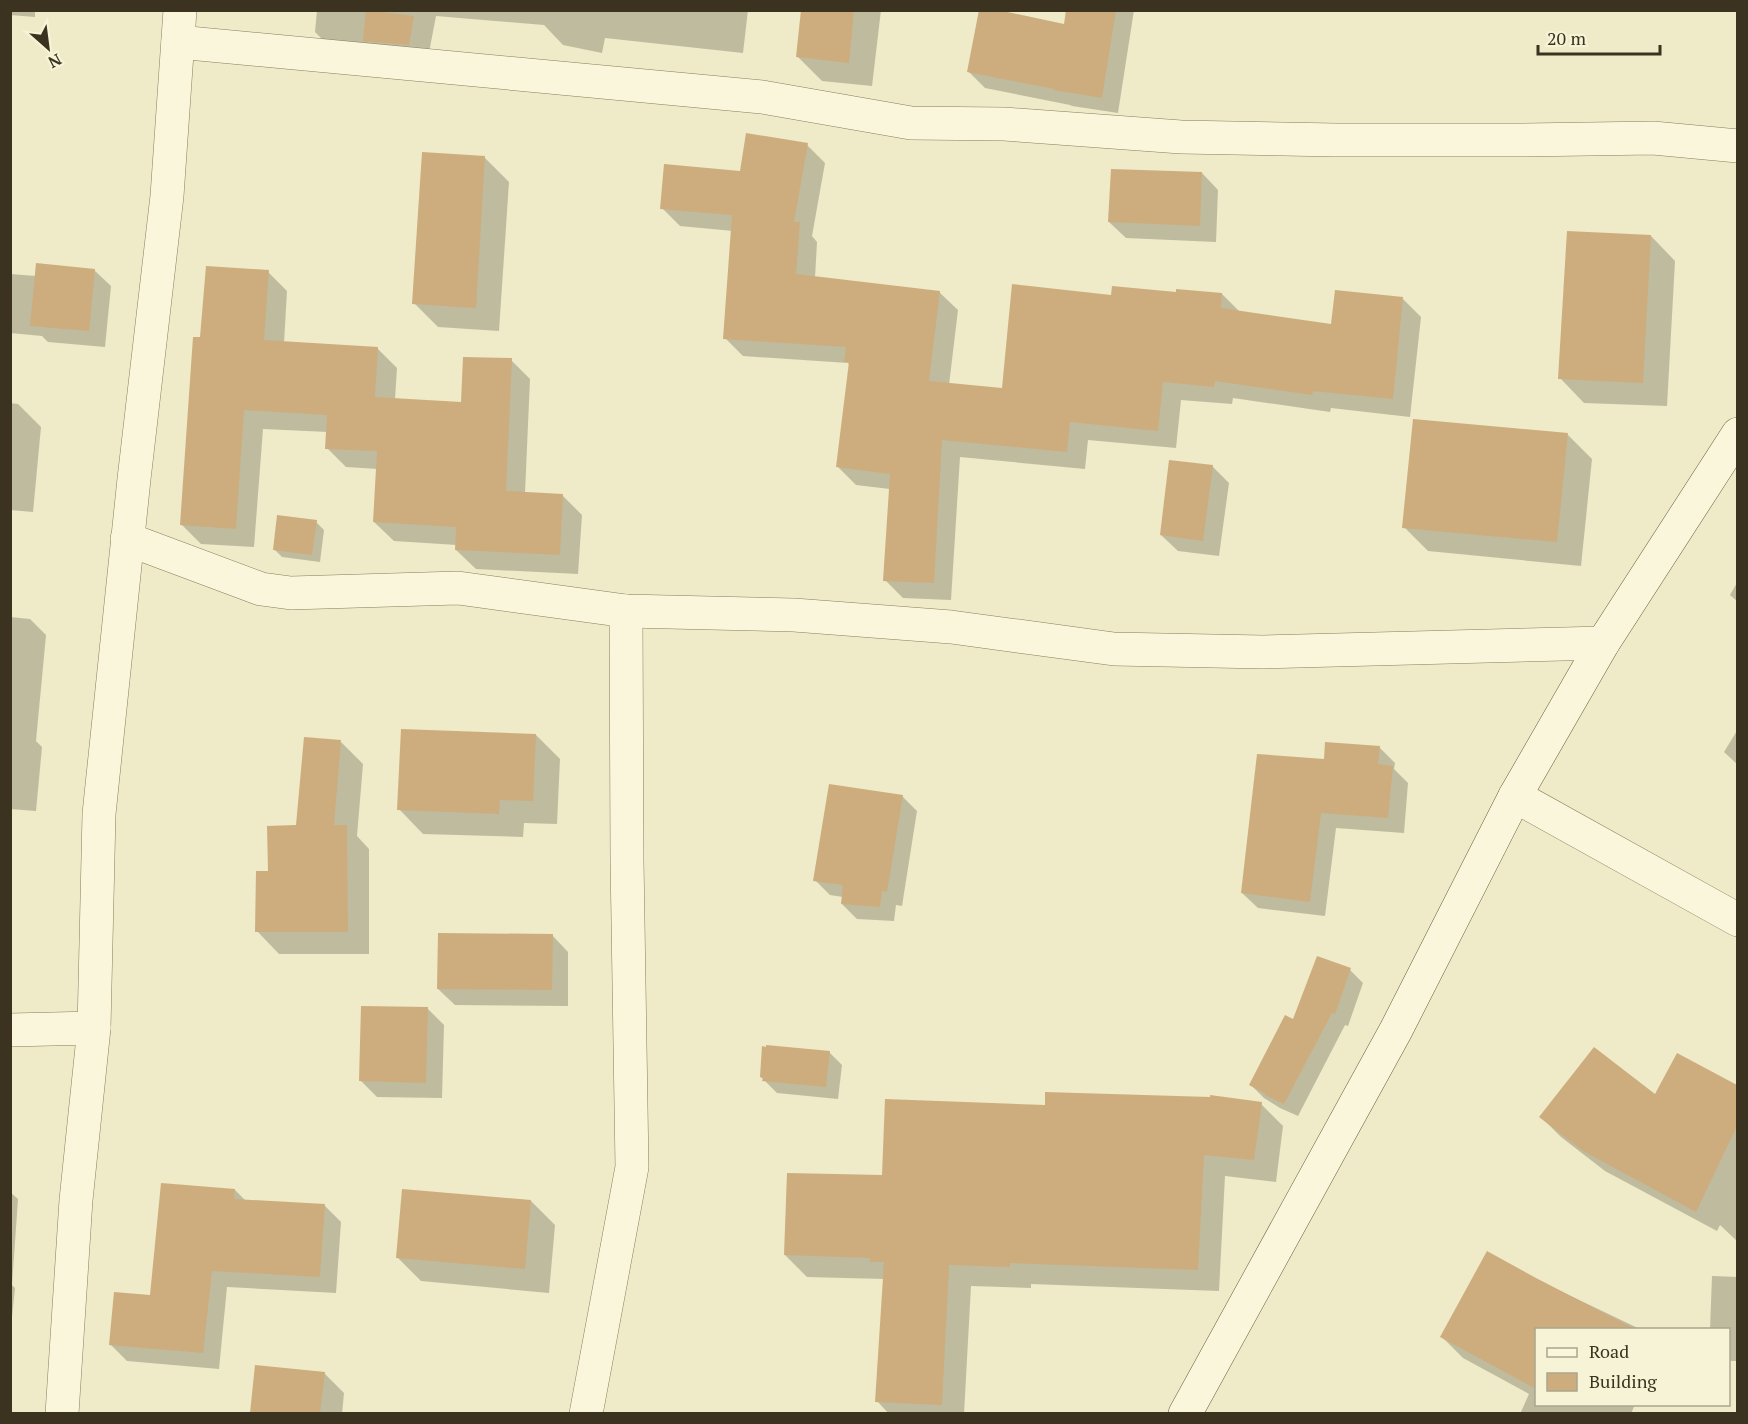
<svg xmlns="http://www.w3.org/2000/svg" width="1748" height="1424" viewBox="0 0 1748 1424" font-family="'PT Serif',serif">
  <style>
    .shadow { fill: #0003 }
    .building { fill: #cdad7d }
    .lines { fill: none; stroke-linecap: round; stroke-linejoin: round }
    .street-casing { stroke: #8b7d5c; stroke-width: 34 }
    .secondary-casing { stroke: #6d5e3f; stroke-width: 34 }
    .street { stroke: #f9f6db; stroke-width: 33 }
    .secondary { stroke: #f9f6db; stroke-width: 33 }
  </style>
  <rect width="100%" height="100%" fill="#efeac7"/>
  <g class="shadow">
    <polygon points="10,10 35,10 35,17 10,15"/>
    <polygon points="317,10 748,10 743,53 605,38 602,53 563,45 544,25 436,16 427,63 334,51 315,32"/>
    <polygon points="803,10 881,10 872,86 822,81 798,57"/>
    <polygon points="1068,10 1134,10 1118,113 1072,106 1070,105 985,88 968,71 1065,25"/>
    <polygon points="807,145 825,163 812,236 817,242 815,278 939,292 958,310 949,385 1003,390 1113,296 1177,294 1222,294 1240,312 1333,326 1403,299 1421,317 1410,417 1331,408 1330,412 1233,398 1232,404 1181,400 1176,448 1088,440 1085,469 960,457 951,600 903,598 885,580 890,489 856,485 838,467 850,366 848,363 743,356 725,338 733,231 680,226 662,208"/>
    <polygon points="484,157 509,182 499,331 438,327 414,303"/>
    <polygon points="1202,173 1218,190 1216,242 1126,238 1109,222"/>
    <polygon points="1651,236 1675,261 1667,406 1584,403 1560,378"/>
    <polygon points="94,270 111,286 105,347 48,342 42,336 10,333 10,274 36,276"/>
    <polygon points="268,272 287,291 284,343 378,349 397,368 395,399 462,403 511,360 530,379 525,493 563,496 582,515 578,574 476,569 456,550 457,545 394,541 374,522 378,469 346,467 327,448 328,432 263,429 254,547 201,544 182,525 201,339"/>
    <polygon points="10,403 18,404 41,427 33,512 10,510"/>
    <polygon points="1568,435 1592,459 1581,566 1428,551 1404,527"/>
    <polygon points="1212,466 1229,483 1219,556 1178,551 1161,535"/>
    <polygon points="316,522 324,530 320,562 282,557 274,549"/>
    <polygon points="1738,581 1738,602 1730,595"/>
    <polygon points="10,617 30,619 46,635 36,741 42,747 36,811 10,809"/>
    <polygon points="1738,729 1738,765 1724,752"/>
    <polygon points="536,735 560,759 557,824 524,823 523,837 423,834 399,809"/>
    <polygon points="341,742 363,764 357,836 369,849 369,954 279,954 257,931 297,827"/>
    <polygon points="1379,747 1395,763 1394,769 1408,783 1404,833 1336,828 1325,916 1258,908 1242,893"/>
    <polygon points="902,796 917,811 902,906 896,905 894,921 857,919 842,904 843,897 830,895 815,880"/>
    <polygon points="552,935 568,952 568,1006 455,1005 438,989"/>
    <polygon points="1350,970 1363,983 1348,1026 1345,1025 1298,1116 1280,1108 1264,1098 1251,1085 1294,1021"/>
    <polygon points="428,1009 444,1025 442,1098 377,1097 360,1080"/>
    <polygon points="829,1052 842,1065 838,1099 777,1093 761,1077"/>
    <polygon points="1678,1055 1738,1086 1738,1242 1720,1225 1717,1231 1605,1171 1561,1137 1541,1117 1655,1096"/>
    <polygon points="1261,1104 1283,1126 1276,1182 1225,1176 1219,1291 1031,1284 1031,1288 971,1286 964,1414 889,1414 877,1401 884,1279 807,1277 785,1255 883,1176 1046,1106"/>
    <polygon points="235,1190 246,1201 325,1206 341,1222 336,1293 227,1287 219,1369 127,1361 111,1345 152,1297"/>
    <polygon points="10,1192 18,1199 12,1285 15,1288 10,1337"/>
    <polygon points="531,1201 555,1225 549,1293 421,1281 397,1257"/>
    <polygon points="1712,1276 1738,1277 1738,1361 1731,1361 1728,1358 1728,1330 1710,1330"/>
    <polygon points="1552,1287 1642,1330 1536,1330 1536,1404 1635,1404 1631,1414 1520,1414 1529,1394 1463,1358 1442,1337"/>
    <polygon points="257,1366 324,1373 344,1393 342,1414 252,1414"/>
  </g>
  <g class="building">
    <polygon points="366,10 414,16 409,45 363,41"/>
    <polygon points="801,10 854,10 849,63 796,57"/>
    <polygon points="979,10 998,10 1064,24 1066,10 1116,10 1102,98 1054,90 1054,89 967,72"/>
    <polygon points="746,133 808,143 794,222 800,222 796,274 940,291 929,381 1002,388 1012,284 1111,295 1112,286 1176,292 1176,289 1222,293 1221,308 1331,324 1335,290 1403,297 1393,399 1313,391 1312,395 1215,381 1214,387 1163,382 1158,431 1070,422 1067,452 942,440 934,583 883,581 890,474 836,467 849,362 844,362 846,347 723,339 732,215 660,209 664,164 740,171"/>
    <polygon points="422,152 485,156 476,308 412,304"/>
    <polygon points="1111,169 1202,172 1200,226 1108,222"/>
    <polygon points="1567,231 1651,235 1643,383 1558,379"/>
    <polygon points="36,263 95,269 89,331 30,326"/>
    <polygon points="206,266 269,270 264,340 378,347 375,397 461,402 463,357 512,358 506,491 563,494 560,555 455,550 456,527 373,522 377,451 325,449 327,415 244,410 236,529 180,525 193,337 200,337"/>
    <polygon points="1413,419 1568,433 1557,542 1402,528"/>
    <polygon points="1169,460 1213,465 1203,541 1160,535"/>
    <polygon points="277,515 317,520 312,555 273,550"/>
    <polygon points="401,729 536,734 533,801 500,800 499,814 397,810"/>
    <polygon points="304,737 341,740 334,825 347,825 348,932 255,932 256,871 268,871 267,826 296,825"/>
    <polygon points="1325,742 1380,746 1378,764 1393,766 1388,818 1321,813 1310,902 1241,893 1257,754 1324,759"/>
    <polygon points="829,784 903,795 887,892 882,891 880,907 841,904 843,885 813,881"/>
    <polygon points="438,933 553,934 552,990 437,989"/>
    <polygon points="1317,956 1351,968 1335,1014 1332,1013 1284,1104 1265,1095 1266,1094 1249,1085 1285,1015 1293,1019"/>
    <polygon points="361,1006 428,1007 426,1083 359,1081"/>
    <polygon points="766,1045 830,1051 826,1087 762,1081 763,1078 760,1077 762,1046 766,1047"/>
    <polygon points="1594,1047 1655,1094 1677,1053 1737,1085 1737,1126 1696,1212 1583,1151 1539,1117"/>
    <polygon points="1045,1092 1210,1097 1210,1095 1262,1102 1254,1160 1204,1155 1198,1270 1010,1263 1010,1267 949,1265 942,1405 875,1402 884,1262 870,1262 870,1258 784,1255 787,1173 882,1175 885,1099 1045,1105"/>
    <polygon points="161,1183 235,1189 234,1199 325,1204 320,1277 212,1271 203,1353 109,1345 114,1292 150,1295"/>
    <polygon points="402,1189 531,1200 525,1269 396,1258"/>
    <polygon points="1487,1251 1536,1278 1635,1329 1536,1329 1536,1389 1440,1337"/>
    <polygon points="255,1365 325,1372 320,1413 250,1413"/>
  </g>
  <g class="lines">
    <defs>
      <g id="street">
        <polyline points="178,42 762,97 911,123 1004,124 1181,137 1336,140 1522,140 1653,138 1738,146"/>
        <polyline points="127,539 261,589 291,593 458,588 626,611 794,615 951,627 1114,649 1263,652 1603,643"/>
        <polyline points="1515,796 1738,920"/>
        <polyline points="10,1030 94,1028"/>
        <polyline points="62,1414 76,1200 94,1028 99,814 134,479 167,196 180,10"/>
        <polyline points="586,1414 632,1167 627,860 626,611"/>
      </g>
      <polyline id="secondary" points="1185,1414 1396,1030 1515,796 1603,643 1738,434"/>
    </defs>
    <use href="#street" class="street-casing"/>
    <use href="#secondary" class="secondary-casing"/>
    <use href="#street" class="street"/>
    <use href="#secondary" class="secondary"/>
  </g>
  <rect width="1748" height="1424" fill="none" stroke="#3b3220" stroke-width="24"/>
  <rect x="1535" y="1328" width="195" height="78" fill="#f6f3d7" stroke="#aba68e" stroke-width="1.5"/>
  <rect x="1547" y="1348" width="30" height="9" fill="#f9f6db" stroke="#aba68e" stroke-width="1.5"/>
  <text x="1589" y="1358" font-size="18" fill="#3b3220">Road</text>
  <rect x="1547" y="1373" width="30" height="18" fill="#cdad7d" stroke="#aba68e" stroke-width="1.5"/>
  <text x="1589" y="1388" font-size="18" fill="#3b3220">Building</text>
  <g transform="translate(48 48) rotate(152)" stroke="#f6f3d7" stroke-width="4.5" paint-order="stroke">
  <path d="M0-4.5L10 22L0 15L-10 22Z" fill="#3b3220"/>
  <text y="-9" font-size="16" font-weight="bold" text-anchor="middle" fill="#3b3220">N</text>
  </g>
  <path d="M1538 45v9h122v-9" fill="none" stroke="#3b3220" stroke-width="3"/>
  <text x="1547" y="45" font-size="18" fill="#3b3220" stroke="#f6f3d7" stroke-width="4.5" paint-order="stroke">20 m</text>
</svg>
